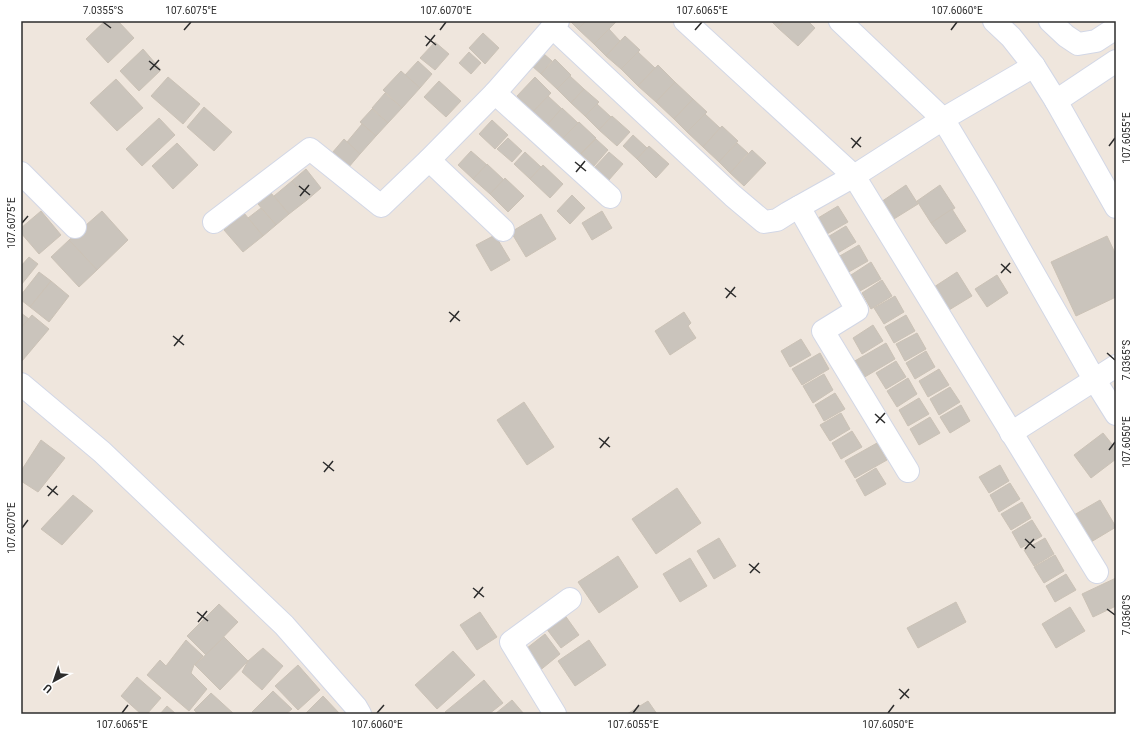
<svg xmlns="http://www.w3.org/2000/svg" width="1137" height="735" viewBox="0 0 1137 735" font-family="Roboto,sans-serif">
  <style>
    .building { fill: #cac4bc; stroke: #cbc2b6 }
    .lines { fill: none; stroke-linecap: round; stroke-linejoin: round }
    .street-casing { stroke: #d2d7e6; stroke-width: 24 }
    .street { stroke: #fff; stroke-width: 22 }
    .ticks { fill: none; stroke: #2c2c2c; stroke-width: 1.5 }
    .neatline { fill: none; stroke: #2c2c2c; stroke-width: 1.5 }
    .ticks-label { font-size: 10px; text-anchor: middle; fill: #2c2c2c }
  </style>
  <rect width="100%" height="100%" fill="#efe6dd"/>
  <g class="building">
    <polygon points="105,21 118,21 134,38 108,63 86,39"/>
    <polygon points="570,21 586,21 578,29"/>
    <polygon points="586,21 615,21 616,22 594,44 578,29"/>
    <polygon points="771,21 784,21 778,28"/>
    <polygon points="784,21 808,21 815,28 798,46 778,28"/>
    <polygon points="609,29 620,41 606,56 594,44"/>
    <polygon points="483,33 499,48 485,64 469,48"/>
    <polygon points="625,36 640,50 621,69 606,56"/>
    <polygon points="435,42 449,54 435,70 420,58"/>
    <polygon points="143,49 161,70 139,91 120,71"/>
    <polygon points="469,52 481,63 471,74 459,63"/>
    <polygon points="638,52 655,68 638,86 621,69"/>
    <polygon points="544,54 552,61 541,74 532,66"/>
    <polygon points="555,59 571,75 557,89 541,74"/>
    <polygon points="418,61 432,74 420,88 405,75"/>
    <polygon points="658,65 675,82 656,102 638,86"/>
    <polygon points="401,71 420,88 402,108 383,90"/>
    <polygon points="570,76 584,89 571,103 557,89"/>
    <polygon points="168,77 200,104 183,124 151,96"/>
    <polygon points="535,77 551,93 533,112 517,96"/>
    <polygon points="116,79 143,108 117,131 90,103"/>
    <polygon points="439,81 461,101 446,117 424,97"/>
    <polygon points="675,82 693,99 674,119 656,102"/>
    <polygon points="584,89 599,102 585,116 571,103"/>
    <polygon points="385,93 402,108 388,123 372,108"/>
    <polygon points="548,96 562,109 547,125 533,112"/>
    <polygon points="693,99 707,112 687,132 674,119"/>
    <polygon points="597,104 611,117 599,130 585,116"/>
    <polygon points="204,107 232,132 214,151 187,127"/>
    <polygon points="562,108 578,123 562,139 547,125"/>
    <polygon points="372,109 388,123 376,136 360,122"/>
    <polygon points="705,114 720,128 703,147 687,132"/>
    <polygon points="612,116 630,132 617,146 599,130"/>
    <polygon points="159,118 175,135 142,166 126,149"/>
    <polygon points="492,120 508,135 495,149 479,134"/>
    <polygon points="579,122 596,138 579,155 562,139"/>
    <polygon points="362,124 376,136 360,154 347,142"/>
    <polygon points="722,126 738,141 719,162 703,147"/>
    <polygon points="633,135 647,148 637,159 623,146"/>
    <polygon points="508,138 522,151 512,162 497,149"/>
    <polygon points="344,139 360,154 348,168 332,153"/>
    <polygon points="596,139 608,150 594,166 581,154"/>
    <polygon points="177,143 198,165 173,189 152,166"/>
    <polygon points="737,143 748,153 730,173 719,162"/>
    <polygon points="649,146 669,164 656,178 637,159"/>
    <polygon points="752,150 766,163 744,186 730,173"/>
    <polygon points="471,151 487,165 473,179 458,165"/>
    <polygon points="525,152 541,167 530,179 514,164"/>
    <polygon points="609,152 623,164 608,181 594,168"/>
    <polygon points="487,164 504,180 490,194 473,179"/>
    <polygon points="543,165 563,184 550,198 530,179"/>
    <polygon points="306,169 321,188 307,200 292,181"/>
    <polygon points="505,178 524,196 508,212 490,194"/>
    <polygon points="292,181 307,200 289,214 274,196"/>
    <polygon points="906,185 918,204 889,222 878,204"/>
    <polygon points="940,185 955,208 931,223 917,201"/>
    <polygon points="271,193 289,214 276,225 258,204"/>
    <polygon points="572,195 585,208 570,224 557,211"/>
    <polygon points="838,206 848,222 827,234 818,218"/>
    <polygon points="261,208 276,225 263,236 248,218"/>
    <polygon points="952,209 966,231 946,244 931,223"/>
    <polygon points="41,211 61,235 39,254 21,233 21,228"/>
    <polygon points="102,211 128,240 97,270 69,240"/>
    <polygon points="602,211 612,228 592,240 582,223"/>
    <polygon points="244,213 263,236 243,252 224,230"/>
    <polygon points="541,214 556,239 526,257 511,232"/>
    <polygon points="846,226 856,242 836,254 826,238"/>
    <polygon points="495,235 510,260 491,271 476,245"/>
    <polygon points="1107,236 1116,255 1116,297 1076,316 1051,262"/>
    <polygon points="69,240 97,270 79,287 51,257"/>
    <polygon points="859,245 868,261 847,273 838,257"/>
    <polygon points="29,257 38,264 21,285 21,266"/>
    <polygon points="871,262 881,279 860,291 851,275"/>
    <polygon points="39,272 51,281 30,307 21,300 21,295"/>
    <polygon points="957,272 972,296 949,310 934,287"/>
    <polygon points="997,275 1008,293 987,307 975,289"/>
    <polygon points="882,280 892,296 871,309 862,293"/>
    <polygon points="51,281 69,296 49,322 30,307"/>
    <polygon points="895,296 904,312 884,324 874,308"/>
    <polygon points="684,312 691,323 688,326 696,338 670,355 655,331"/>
    <polygon points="21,313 29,319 21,328"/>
    <polygon points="32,315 49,329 22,361 21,360 21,328"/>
    <polygon points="906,315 915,331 894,343 885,327"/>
    <polygon points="873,325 883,341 862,354 853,338"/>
    <polygon points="917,333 926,349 905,361 896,344"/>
    <polygon points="801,339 811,355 790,367 781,351"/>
    <polygon points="886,343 895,359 863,378 853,362"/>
    <polygon points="926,351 935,367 915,379 906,363"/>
    <polygon points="820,353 829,369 802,385 792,369"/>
    <polygon points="896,361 906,377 886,389 876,373"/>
    <polygon points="939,369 949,385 928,397 919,381"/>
    <polygon points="824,374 833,390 813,403 803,386"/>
    <polygon points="908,378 917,394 897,407 887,391"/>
    <polygon points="950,387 960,402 939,415 930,399"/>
    <polygon points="835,393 845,409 824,421 815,405"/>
    <polygon points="919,398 929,414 908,426 899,410"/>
    <polygon points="524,402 554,447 527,465 497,420"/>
    <polygon points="961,405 970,421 950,433 940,417"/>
    <polygon points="841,413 850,429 830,441 820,425"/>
    <polygon points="930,417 940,433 919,445 910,429"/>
    <polygon points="852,431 862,447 841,459 832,443"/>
    <polygon points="1103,433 1116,449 1116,459 1091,478 1074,455"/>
    <polygon points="41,440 65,458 38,492 21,481 21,471"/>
    <polygon points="877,443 887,460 855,478 845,461"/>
    <polygon points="1000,465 1009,481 989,493 979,477"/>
    <polygon points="876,468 886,484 865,496 856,480"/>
    <polygon points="1010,483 1020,499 999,512 990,495"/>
    <polygon points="677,488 701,523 656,554 632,519"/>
    <polygon points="73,495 93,511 62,545 41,529"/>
    <polygon points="1100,500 1116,527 1091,542 1074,515"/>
    <polygon points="1022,502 1031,518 1011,530 1001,514"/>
    <polygon points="1032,520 1042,536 1021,548 1012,532"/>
    <polygon points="719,538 736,566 714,579 697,551"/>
    <polygon points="1045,538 1054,554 1034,566 1024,550"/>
    <polygon points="1055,555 1064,571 1044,583 1034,567"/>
    <polygon points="618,556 638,587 599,613 578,582"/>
    <polygon points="690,558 707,586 680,602 663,574"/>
    <polygon points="1066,574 1076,590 1055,602 1046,586"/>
    <polygon points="1116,578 1116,606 1093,617 1082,594"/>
    <polygon points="956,602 966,622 918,648 907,628"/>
    <polygon points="219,604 238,622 206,655 187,636"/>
    <polygon points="1070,607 1085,631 1056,648 1042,624"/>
    <polygon points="480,612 497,637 477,650 460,625"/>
    <polygon points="564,614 579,635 561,648 546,628"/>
    <polygon points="545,634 560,654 538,672 522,652"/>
    <polygon points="224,637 248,661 220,690 195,665"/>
    <polygon points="186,640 203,656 194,665 191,673 207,689 189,711 147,675 160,660 166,666"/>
    <polygon points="589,640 606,665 575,686 558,661"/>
    <polygon points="263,648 283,666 262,690 242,672 248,661"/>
    <polygon points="453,651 475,675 437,709 415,685"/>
    <polygon points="298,665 320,690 298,710 275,686"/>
    <polygon points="137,677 161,698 147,714 141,714 121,696"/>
    <polygon points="484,680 503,703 489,714 447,714 445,712"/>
    <polygon points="273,691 292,709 286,714 254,714 252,712"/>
    <polygon points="211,693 234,714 198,714 194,710"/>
    <polygon points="323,696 340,714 305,714"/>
    <polygon points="512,700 524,714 495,714"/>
    <polygon points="648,701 657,714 627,714"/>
    <polygon points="167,706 176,714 160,714"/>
  </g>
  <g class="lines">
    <defs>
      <g id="street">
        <polyline points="685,21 854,176 1097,572"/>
        <polyline points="840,21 943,119 1034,66"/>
        <polyline points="994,21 1011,37 1034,66 1056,101 1116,207"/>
        <polyline points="1050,21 1066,36 1078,44 1096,41 1116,28"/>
        <polyline points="552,27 733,196 764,222 777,220 788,213 854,176 943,119 987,192 1094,379 1116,414"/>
        <polyline points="495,93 610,197"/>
        <polyline points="1056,101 1116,61"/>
        <polyline points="429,160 503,230"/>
        <polyline points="21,173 75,227"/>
        <polyline points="799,207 857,310 823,331 908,471"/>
        <polyline points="214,222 310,149 381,206 429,160 495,93 558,21"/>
        <polyline points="21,384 102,452 284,625 356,707 360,714"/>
        <polyline points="1011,433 1116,366"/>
        <polyline points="555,714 511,642 570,599"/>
      </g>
    </defs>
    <use href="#street" class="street-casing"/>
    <use href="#street" class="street"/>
  </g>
  <path class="ticks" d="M103,22L111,28M184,30L191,22M440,30L446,22M695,30L702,22M951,30L957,22M425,36L436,45M426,46L435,35M149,61L160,70M150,70L159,60M851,138L861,147M1109,146L1115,138M852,148L861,137M575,162L586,171M576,172L585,161M299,186L310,195M300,196L309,185M22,223L28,216M1001,264L1011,273M1001,273L1010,263M725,288L736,297M726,298L735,287M449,312L460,321M450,322L459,311M173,336L184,345M174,346L183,335M1107,353L1115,360M875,414L885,423M876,423L885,413M599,438L610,447M600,448L609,437M1109,450L1115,442M323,462L334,471M324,472L333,461M47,486L58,495M48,496L57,486M22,528L28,520M1025,539L1035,548M1025,549L1034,539M749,564L760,573M750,573L759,563M473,588L484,597M474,598L483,587M1107,609L1115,615M197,612L208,621M198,622L207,611M899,689L909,698M900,699L909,689M122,713L128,705M377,713L384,705M633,713L639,705M888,713L894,705"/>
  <rect width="1137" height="735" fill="none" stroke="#ffffff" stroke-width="44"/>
  <g transform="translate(54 681) rotate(220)" stroke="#ffffff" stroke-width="3" paint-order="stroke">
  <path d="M0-3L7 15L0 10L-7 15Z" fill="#2c2c2c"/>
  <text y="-6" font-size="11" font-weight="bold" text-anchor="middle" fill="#2c2c2c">U</text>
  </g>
  <rect x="22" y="22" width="1093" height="691" class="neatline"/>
  <g class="ticks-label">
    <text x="103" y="14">7.0355°S</text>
    <text x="191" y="14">107.6075°E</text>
    <text x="446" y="14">107.6070°E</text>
    <text x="702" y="14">107.6065°E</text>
    <text x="957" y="14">107.6060°E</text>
    <text transform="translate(1126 138) rotate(-90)" y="4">107.6055°E</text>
    <text transform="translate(11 223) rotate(-90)" y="4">107.6075°E</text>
    <text transform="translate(1126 360) rotate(-90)" y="4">7.0365°S</text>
    <text transform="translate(1126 442) rotate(-90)" y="4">107.6050°E</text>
    <text transform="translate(11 528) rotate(-90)" y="4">107.6070°E</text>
    <text transform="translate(1126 615) rotate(-90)" y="4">7.0360°S</text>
    <text x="122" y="728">107.6065°E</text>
    <text x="377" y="728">107.6060°E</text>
    <text x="633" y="728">107.6055°E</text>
    <text x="888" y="728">107.6050°E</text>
  </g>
</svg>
